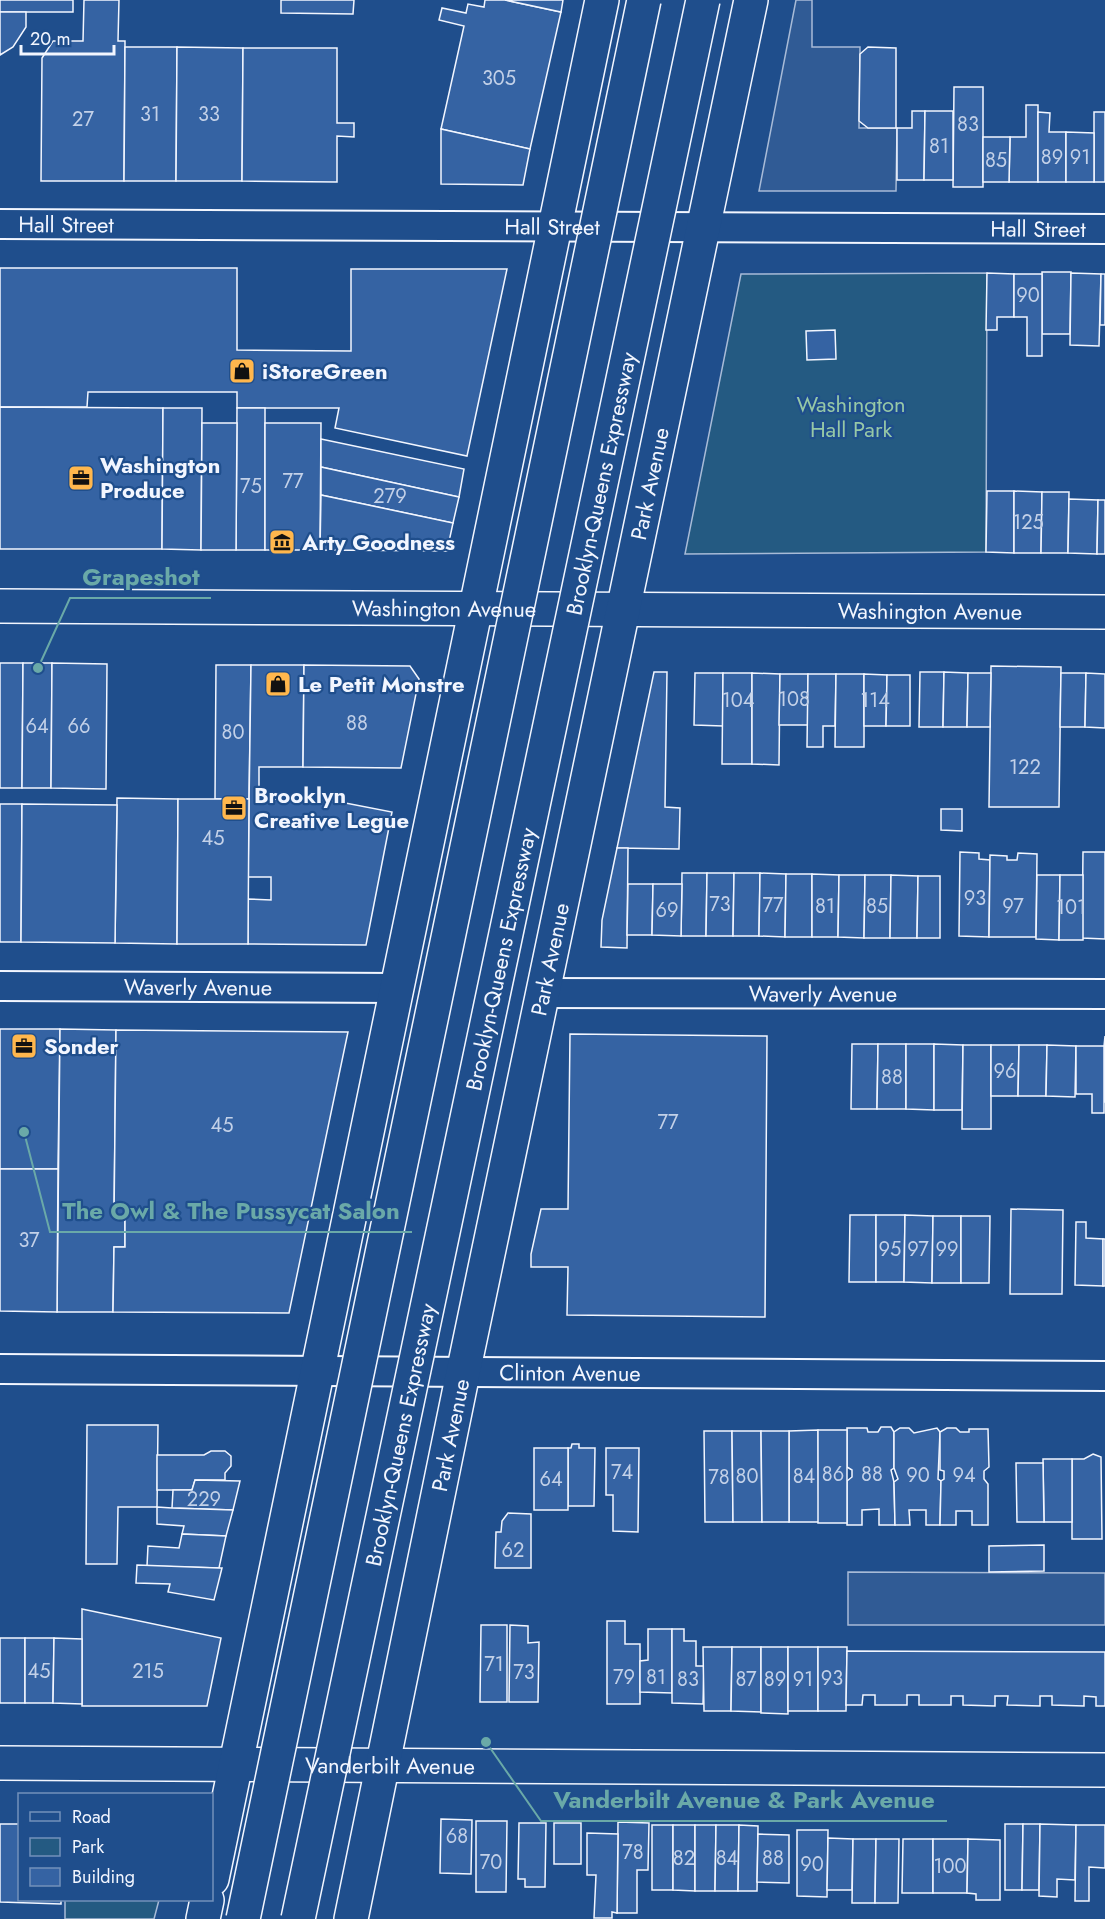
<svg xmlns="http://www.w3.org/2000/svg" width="1105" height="1919" viewBox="0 0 1105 1919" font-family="Jost,sans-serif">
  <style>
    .green { fill: #245a82; stroke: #a8bbd7; stroke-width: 1.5 }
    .parking { fill: #305b95; stroke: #a8bbd7; stroke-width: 1.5 }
    .building { fill: #3563a3; stroke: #f2f6ff; stroke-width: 1.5 }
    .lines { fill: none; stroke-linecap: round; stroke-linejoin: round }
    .street-casing { stroke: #f2f6ff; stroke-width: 32 }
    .secondary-casing { stroke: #f2f6ff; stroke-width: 36 }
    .street { stroke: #1f4e8c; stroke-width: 28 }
    .secondary { stroke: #1f4e8c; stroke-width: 33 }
    .highway-bridge-casing { stroke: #f2f6ff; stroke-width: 36; stroke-linecap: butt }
    .highway-bridge { stroke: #1f4e8c; stroke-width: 33 }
    .labels { text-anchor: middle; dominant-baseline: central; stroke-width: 4.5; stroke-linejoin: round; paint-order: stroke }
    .number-label { font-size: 20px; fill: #c3d1e8 }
    .street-label { font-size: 22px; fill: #f2f6ff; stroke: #1f4e8c }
    .poi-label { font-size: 22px; font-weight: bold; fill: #f2f6ff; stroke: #1f4e8c; text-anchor: start }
    .park-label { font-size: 22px; fill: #97c8a6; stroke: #1f4e8c }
    .leader { fill: none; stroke: #6aa9a8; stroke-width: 2 }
    .callout-dot { fill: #6aa9a8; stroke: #1f4e8c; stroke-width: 2 }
    .callout-label { font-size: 24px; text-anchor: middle; font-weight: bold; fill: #6aa9a8; stroke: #1f4e8c; stroke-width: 4.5; stroke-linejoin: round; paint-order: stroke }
  </style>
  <rect width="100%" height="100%" fill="#1f4e8c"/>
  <g class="green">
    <polygon points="987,273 986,552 685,554 741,274"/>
    <polygon points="65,1900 159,1900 154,1919 65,1919"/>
  </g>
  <g class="parking">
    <polygon points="796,0 812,0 812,47 860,47 859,128 897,128 896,191 759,191"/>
    <polygon points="848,1572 1105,1573 1105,1625 848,1625"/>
  </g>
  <g class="building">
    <rect x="0" y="0" width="73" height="12"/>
    <polygon points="84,0 119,0 118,41 125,41 124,181 41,181 42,58 53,41 83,41"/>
    <polygon points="281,0 354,0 353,14 281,13"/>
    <polygon points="485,0 505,0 561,12 530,149 441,129 464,26 439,20 442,8 466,13 468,4 484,7"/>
    <polygon points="505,0 563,0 561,12"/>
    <polygon points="0,12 26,12 26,27 13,47 0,55"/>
    <polygon points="125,47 177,47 176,181 124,181"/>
    <polygon points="177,47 243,48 242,181 176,181"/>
    <polygon points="868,47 896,48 896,128 868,128 859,121 860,54"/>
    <polygon points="243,48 337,48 337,123 354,123 354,137 337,136 337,182 242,181"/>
    <polygon points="954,87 983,87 983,187 953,187"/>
    <polygon points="1026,105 1038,105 1038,182 1009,182 1010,137 1026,137"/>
    <polygon points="912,111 925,111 924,180 897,180 897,128 912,128"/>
    <polygon points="925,111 953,111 953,180 924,180"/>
    <polygon points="1038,112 1050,113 1049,132 1066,132 1066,182 1038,182"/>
    <rect x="1094" y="112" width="11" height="70"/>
    <polygon points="441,129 530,149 523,185 441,184"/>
    <polygon points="1066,132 1094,133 1094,182 1066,182"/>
    <polygon points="983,137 1010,137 1009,182 983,182"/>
    <polygon points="0,268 237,268 237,350 351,351 351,269 507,269 467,456 335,428 339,408 237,408 237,392 88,392 87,407 0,407"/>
    <polygon points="1042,272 1071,272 1070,334 1042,334"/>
    <polygon points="987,273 1014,274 1014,317 997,317 997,330 986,330"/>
    <polygon points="1071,273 1101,274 1099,346 1070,345"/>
    <polygon points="1014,274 1042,274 1042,356 1027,356 1027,317 1014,317"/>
    <polygon points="1101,274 1105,274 1105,325 1100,325"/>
    <polygon points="835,330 836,359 807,360 806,331"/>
    <polygon points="0,407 163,408 162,549 0,549"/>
    <polygon points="163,408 202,408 201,550 162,549"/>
    <polygon points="237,408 265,408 265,550 236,550"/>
    <polygon points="202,423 237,423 236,550 201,550"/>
    <polygon points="265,423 321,423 320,550 265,550"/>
    <polygon points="321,439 464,469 459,497 321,467"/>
    <polygon points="321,467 459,497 453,523 321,495"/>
    <polygon points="987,491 1014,491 1014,553 986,552"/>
    <polygon points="1014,491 1042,492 1041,553 1014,553"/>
    <polygon points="1042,492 1069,492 1068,553 1041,553"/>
    <polygon points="321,495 453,523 447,551 320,550"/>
    <polygon points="1069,499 1098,500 1097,554 1068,553"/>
    <polygon points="1098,500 1105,500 1105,554 1097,554"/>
    <polygon points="0,663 23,663 22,788 0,788"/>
    <polygon points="23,663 52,663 51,788 22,788"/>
    <polygon points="52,663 107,664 106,789 51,788"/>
    <polygon points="216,665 251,665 249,799 215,799"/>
    <polygon points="251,665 304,665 303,767 259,767 259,799 330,800 392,812 366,945 248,944 248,899 271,900 271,877 248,877"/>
    <polygon points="304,665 410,666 419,679 401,768 303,767"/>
    <polygon points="991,666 1061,667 1059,807 989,807"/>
    <polygon points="654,672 667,672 665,807 680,808 679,849 617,848"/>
    <polygon points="920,672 944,672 943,727 919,727"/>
    <polygon points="944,672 968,673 967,727 943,727"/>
    <polygon points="695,673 723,673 723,726 694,725"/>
    <polygon points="723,673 752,673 752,764 722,764"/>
    <polygon points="752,673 780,674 779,765 752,764"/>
    <polygon points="968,673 991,673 990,727 967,727"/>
    <polygon points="1061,673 1086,673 1085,727 1060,727"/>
    <polygon points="1086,673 1105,674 1105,728 1085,727"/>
    <polygon points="780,674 808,674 808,725 779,725"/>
    <polygon points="808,674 836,674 835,726 823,726 823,747 807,747"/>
    <polygon points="836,674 864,674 864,747 835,747"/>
    <polygon points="864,674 887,675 886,726 864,726"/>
    <polygon points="887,675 910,675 910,726 886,726"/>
    <polygon points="117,798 178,799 177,944 115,943"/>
    <polygon points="178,799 249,799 248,944 177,944"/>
    <polygon points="0,804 22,804 21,942 0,942"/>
    <polygon points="22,804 117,805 115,943 21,942"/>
    <polygon points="941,809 962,809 962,831 941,830"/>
    <polygon points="617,848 628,848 627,948 601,947 602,920"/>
    <polygon points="960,852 979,853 979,859 990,860 989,937 959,936"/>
    <polygon points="1083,852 1105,852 1105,939 1082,938"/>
    <polygon points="1018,853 1037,854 1036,937 989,937 990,855 1007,856 1007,860 1017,860"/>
    <polygon points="682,873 707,873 706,936 681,936"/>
    <polygon points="707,873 734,873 733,936 706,936"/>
    <polygon points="734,873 760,873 759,936 733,936"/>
    <polygon points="760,873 786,874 785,937 759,936"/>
    <polygon points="786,874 812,874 812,937 785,937"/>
    <polygon points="812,874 839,875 838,937 812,937"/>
    <polygon points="839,875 865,875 864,938 838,937"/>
    <polygon points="865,875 891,875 890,938 864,938"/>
    <polygon points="891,875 918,876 917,938 890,938"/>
    <polygon points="1037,875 1060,875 1059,940 1036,939"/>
    <polygon points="1060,875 1083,875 1083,940 1059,940"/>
    <polygon points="918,876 940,876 940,938 917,938"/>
    <polygon points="628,884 653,884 652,935 627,935"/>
    <polygon points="653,884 682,884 681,936 652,935"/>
    <polygon points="0,1029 60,1029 58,1169 0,1169"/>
    <polygon points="60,1029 116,1030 114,1218 125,1218 125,1247 114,1247 113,1312 57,1312"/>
    <polygon points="116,1030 348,1032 289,1313 113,1312 114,1247 125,1247 125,1218 114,1218"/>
    <polygon points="570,1034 767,1036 765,1317 567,1315 568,1267 531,1267 531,1254 541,1209 568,1209"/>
    <polygon points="1105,1036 1105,1102 1104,1102 1104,1046"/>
    <polygon points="852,1044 878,1044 877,1109 851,1109"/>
    <polygon points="878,1044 906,1044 906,1109 877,1109"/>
    <polygon points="906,1044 934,1044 934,1110 906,1109"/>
    <polygon points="934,1044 963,1045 962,1110 934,1110"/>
    <polygon points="963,1045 991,1045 991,1129 962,1129"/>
    <polygon points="991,1045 1019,1045 1018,1096 991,1096"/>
    <polygon points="1019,1045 1047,1045 1046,1096 1018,1096"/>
    <polygon points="1047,1045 1076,1046 1075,1097 1046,1096"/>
    <polygon points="1076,1046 1104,1046 1104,1113 1092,1113 1092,1094 1076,1094"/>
    <polygon points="0,1169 58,1169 57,1312 0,1311"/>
    <polygon points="1011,1209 1063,1210 1062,1294 1010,1294"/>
    <polygon points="850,1215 876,1215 876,1282 849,1282"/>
    <polygon points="876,1215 905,1215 904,1282 876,1282"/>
    <polygon points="905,1215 933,1216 932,1283 904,1282"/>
    <polygon points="933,1216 961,1216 961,1283 932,1283"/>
    <polygon points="961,1216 990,1216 989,1283 961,1283"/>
    <polygon points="1076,1222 1086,1222 1086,1238 1103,1239 1103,1286 1075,1285"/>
    <rect x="1103" y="1239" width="2" height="47"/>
    <polygon points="87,1425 158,1425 157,1507 118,1507 117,1564 86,1564"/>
    <polygon points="881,1427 891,1427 894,1432 894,1468 891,1470 894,1482 895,1525 879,1525 879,1509 862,1510 862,1525 847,1525 847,1481 852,1477 852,1470 847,1467 847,1428 867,1428 868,1432 878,1432"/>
    <polygon points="900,1428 909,1428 914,1433 937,1428 940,1432 938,1479 941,1481 940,1525 926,1525 926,1510 909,1510 910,1525 895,1525 894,1482 898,1479 894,1468 894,1432"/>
    <polygon points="947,1428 956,1428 960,1432 969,1432 969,1429 988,1429 989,1467 984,1471 984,1479 988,1484 988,1525 972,1525 972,1511 956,1511 956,1525 940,1525 941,1481 944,1479 944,1471 940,1470 940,1432"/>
    <polygon points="818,1430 819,1522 789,1522 789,1431"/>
    <rect x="818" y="1430" width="29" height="93"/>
    <polygon points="704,1431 732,1431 733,1522 705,1522"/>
    <polygon points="732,1431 761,1431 762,1522 733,1522"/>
    <polygon points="761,1431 789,1431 789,1522 762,1522"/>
    <polygon points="572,1444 579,1444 579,1448 595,1448 594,1506 568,1506 568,1448 571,1448"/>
    <rect x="534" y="1448" width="34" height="62"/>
    <polygon points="606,1448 639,1448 638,1532 613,1531 613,1495 606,1495"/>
    <polygon points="211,1451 225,1451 231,1456 231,1466 225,1473 225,1480 195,1480 192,1490 157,1490 157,1455 204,1455"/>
    <polygon points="1093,1454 1101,1457 1102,1539 1072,1539 1072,1459 1084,1459"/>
    <polygon points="1043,1459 1072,1459 1072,1522 1044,1522"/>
    <polygon points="1016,1463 1043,1463 1044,1522 1017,1522"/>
    <polygon points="195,1480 240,1481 233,1510 172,1508 173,1490 192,1490"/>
    <polygon points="157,1507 172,1508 233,1510 226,1536 182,1534 184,1526 157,1524"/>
    <polygon points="508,1513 531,1514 531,1568 495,1568 496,1532 501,1532 502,1521"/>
    <polygon points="182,1534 226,1536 219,1568 147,1566 148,1546 179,1548"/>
    <polygon points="1044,1545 1044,1571 989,1572 989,1546"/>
    <polygon points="137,1565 219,1568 222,1568 214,1600 168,1592 170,1584 136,1583"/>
    <polygon points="82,1609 221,1638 207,1706 82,1706"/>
    <polygon points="607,1621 625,1621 625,1644 640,1644 640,1704 607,1704"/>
    <polygon points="481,1625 507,1625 507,1702 480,1702"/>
    <polygon points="510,1625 528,1626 528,1643 539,1642 538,1702 509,1702"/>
    <polygon points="648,1629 672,1629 672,1693 640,1692 640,1661 648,1660"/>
    <polygon points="672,1629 684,1629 684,1641 696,1641 696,1666 704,1666 703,1704 672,1703"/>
    <rect x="0" y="1638" width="25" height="65"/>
    <polygon points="25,1638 54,1638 53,1703 25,1703"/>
    <polygon points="54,1638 82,1639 82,1704 53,1703"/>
    <polygon points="703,1647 732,1647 731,1711 704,1711"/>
    <polygon points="732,1647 761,1647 761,1712 731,1711"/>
    <polygon points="761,1647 788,1647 788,1714 761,1713"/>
    <rect x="788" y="1647" width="30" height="64"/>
    <polygon points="818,1647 847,1647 846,1711 818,1711"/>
    <polygon points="847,1651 1105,1652 1105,1706 1096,1706 1096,1697 1084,1696 1084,1706 1052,1705 1052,1696 1040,1696 1040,1706 1007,1705 1008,1696 995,1696 995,1706 963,1705 963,1696 951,1696 951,1705 919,1705 919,1695 907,1695 907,1705 875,1705 875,1695 863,1695 862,1705 846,1705"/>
    <polygon points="441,1819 472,1820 471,1874 440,1873"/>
    <polygon points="476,1821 507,1821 506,1892 476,1892"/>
    <polygon points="618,1822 649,1823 648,1870 637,1870 637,1913 617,1913"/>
    <polygon points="519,1823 546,1823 545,1887 525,1887 525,1879 518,1879"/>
    <rect x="554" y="1823" width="27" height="41"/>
    <polygon points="0,1824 20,1824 20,1900 61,1900 61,1904 0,1902"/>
    <polygon points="1005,1824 1023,1824 1022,1890 1005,1890"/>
    <polygon points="1023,1824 1040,1824 1039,1890 1022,1890"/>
    <polygon points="1040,1824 1076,1825 1075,1880 1057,1879 1057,1897 1039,1896"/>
    <rect x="652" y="1825" width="21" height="65"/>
    <polygon points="673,1825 695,1825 695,1891 673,1890"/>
    <polygon points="695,1825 716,1825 715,1891 695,1891"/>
    <polygon points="716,1825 739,1825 738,1891 715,1891"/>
    <polygon points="739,1825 758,1826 757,1891 738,1891"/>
    <polygon points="1076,1825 1105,1825 1105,1868 1089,1867 1089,1901 1075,1901"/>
    <polygon points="797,1830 828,1830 827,1897 797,1896"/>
    <polygon points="587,1833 618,1834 617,1913 612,1912 612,1918 594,1918 596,1875 587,1875"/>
    <polygon points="758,1834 789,1835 789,1883 757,1882"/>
    <polygon points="828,1838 853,1839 852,1890 827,1890"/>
    <polygon points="853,1839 876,1839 875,1903 852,1903"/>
    <polygon points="876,1839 899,1839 898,1903 875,1903"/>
    <polygon points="903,1839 933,1839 933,1893 902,1893"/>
    <polygon points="933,1839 968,1839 967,1893 933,1893"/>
    <polygon points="968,1839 1000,1840 1000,1900 976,1900 976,1894 967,1893"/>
  </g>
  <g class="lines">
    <defs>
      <g id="street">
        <path id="s1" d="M0,224L1105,229"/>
        <path id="s2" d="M0,986L397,988"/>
        <path id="s3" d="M543,993L1105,994"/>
        <path id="s4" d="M0,1369L1105,1376"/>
      </g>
      <g id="secondary">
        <path id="s5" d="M0,606L1105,612"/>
        <path id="s6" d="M0,1763L1105,1770"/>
        <polyline points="212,1879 602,0"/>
        <polyline points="203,1919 207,1900"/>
        <path id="s7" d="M351,1919L463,1373L751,0"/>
      </g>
    </defs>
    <use href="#street" class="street-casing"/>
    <use href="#secondary" class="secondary-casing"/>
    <use href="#street" class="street"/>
    <use href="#secondary" class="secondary"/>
    <defs>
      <g id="highway-bridge">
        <polyline points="243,1919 644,0"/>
        <path id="s8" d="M298,1919L703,0"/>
      </g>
    </defs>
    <use href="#highway-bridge" class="highway-bridge-casing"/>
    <use href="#highway-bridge" class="highway-bridge"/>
  </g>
  <defs>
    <symbol id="shop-square" viewBox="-11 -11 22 22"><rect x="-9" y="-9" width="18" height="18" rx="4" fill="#ffb74d" stroke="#1f4e8c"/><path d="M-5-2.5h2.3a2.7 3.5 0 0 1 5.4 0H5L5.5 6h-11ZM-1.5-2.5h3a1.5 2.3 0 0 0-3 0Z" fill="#111"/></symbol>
    <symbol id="office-square" viewBox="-11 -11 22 22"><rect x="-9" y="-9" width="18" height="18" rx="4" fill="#ffb74d" stroke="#1f4e8c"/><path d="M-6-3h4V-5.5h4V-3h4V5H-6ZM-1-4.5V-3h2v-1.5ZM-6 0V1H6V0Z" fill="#111"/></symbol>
    <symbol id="museum-square" viewBox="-11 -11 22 22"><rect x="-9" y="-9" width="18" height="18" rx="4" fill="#ffb74d" stroke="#1f4e8c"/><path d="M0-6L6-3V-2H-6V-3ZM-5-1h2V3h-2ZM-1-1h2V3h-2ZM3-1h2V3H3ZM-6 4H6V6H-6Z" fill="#111"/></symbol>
  </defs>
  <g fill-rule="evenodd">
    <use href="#shop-square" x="227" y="356" width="30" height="30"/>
    <use href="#office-square" x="66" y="463" width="30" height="30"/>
    <use href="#museum-square" x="267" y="527" width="30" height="30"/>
    <use href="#shop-square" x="263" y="669" width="30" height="30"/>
    <use href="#office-square" x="219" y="793" width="30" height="30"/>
    <use href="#office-square" x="9" y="1031" width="30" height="30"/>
  </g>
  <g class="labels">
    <g class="number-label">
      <text x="499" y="78">305</text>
      <text x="150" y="114">31</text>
      <text x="209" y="114">33</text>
      <text x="83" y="119">27</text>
      <text x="968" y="124">83</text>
      <text x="939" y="146">81</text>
      <text x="1052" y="157">89</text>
      <text x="1080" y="157">91</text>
      <text x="996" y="160">85</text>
      <text x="1028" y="295">90</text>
      <text x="293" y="481">77</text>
      <text x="251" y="486">75</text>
      <text x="390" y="496">279</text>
      <text x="1028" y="522">125</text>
      <text x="794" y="699">108</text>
      <text x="738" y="700">104</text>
      <text x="875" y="700">114</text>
      <text x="357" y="723">88</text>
      <text x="37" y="726">64</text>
      <text x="79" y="726">66</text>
      <text x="233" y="732">80</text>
      <text x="1025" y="767">122</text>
      <text x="213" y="838">45</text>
      <text x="975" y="898">93</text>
      <text x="720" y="904">73</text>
      <text x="773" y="905">77</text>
      <text x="825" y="906">81</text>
      <text x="877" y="906">85</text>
      <text x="1013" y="906">97</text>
      <text x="1071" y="907">101</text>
      <text x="667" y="910">69</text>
      <text x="1005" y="1071">96</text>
      <text x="892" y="1077">88</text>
      <text x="668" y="1122">77</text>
      <text x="222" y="1125">45</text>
      <text x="29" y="1240">37</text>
      <text x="890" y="1249">95</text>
      <text x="918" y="1249">97</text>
      <text x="947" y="1249">99</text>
      <text x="622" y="1472">74</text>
      <text x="833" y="1474">86</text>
      <text x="872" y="1474">88</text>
      <text x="918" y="1475">90</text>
      <text x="964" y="1475">94</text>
      <text x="747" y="1476">80</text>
      <text x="804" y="1476">84</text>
      <text x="719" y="1477">78</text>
      <text x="551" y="1479">64</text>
      <text x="204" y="1499">229</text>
      <text x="513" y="1550">62</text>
      <text x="494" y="1664">71</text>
      <text x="39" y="1671">45</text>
      <text x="148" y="1671">215</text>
      <text x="524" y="1672">73</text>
      <text x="624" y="1677">79</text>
      <text x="656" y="1677">81</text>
      <text x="832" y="1678">93</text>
      <text x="688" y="1679">83</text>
      <text x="746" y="1679">87</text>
      <text x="775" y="1679">89</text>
      <text x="803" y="1679">91</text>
      <text x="457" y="1836">68</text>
      <text x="633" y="1852">78</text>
      <text x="684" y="1858">82</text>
      <text x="727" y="1858">84</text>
      <text x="773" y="1858">88</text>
      <text x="491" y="1862">70</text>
      <text x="812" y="1864">90</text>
      <text x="950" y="1866">100</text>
    </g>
    <g class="street-label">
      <text stroke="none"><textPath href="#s1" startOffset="66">Hall Street</textPath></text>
      <text stroke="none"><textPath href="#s1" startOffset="552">Hall Street</textPath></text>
      <text stroke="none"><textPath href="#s1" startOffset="1038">Hall Street</textPath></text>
      <text stroke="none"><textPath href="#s7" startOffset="1466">Park Avenue</textPath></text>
      <text stroke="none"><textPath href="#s8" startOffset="1467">Brooklyn-Queens Expressway</textPath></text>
      <text stroke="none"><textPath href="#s5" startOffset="444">Washington Avenue</textPath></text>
      <text stroke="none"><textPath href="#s5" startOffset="930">Washington Avenue</textPath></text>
      <text stroke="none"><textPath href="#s8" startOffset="981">Brooklyn-Queens Expressway</textPath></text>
      <text stroke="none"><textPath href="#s7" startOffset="980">Park Avenue</textPath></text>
      <text stroke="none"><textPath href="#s2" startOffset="198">Waverly Avenue</textPath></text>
      <text stroke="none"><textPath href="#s3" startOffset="280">Waverly Avenue</textPath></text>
      <text stroke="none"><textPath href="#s4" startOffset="570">Clinton Avenue</textPath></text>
      <text stroke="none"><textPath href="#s8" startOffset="495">Brooklyn-Queens Expressway</textPath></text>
      <text stroke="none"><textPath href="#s7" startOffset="494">Park Avenue</textPath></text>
      <text stroke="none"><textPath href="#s6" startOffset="390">Vanderbilt Avenue</textPath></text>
    </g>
    <g class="poi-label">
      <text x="262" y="371">iStoreGreen</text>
      <text x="100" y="465">Washington<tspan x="100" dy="25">Produce</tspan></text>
      <text x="302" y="542">Arty Goodness</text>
      <text x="298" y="684">Le Petit Monstre</text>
      <text x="254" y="795">Brooklyn<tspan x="254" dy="25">Creative Legue</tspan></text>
      <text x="44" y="1046">Sonder</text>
    </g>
    <g class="park-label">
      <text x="851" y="404">Washington<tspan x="851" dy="25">Hall Park</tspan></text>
    </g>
  </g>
  <path class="leader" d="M38 668L70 598H211M24 1132L50 1232H412M486 1742L541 1821H947"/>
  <g class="callout-dot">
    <circle cx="38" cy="668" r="6"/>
    <circle cx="24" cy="1132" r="6"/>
    <circle cx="486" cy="1742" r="6"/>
  </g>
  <g class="callout-label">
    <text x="141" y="585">Grapeshot</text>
    <text x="231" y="1219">The Owl &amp; The Pussycat Salon</text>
    <text x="744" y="1808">Vanderbilt Avenue &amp; Park Avenue</text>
  </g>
  <rect x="18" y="1793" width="195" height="108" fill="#1f4e8c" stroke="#7391ba" stroke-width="1.5"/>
  <rect x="30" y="1812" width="30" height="9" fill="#1f4e8c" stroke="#7391ba" stroke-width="1.5"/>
  <text x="72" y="1823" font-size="18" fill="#f2f6ff">Road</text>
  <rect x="30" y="1838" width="30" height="18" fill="#245a82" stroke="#7391ba" stroke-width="1.5"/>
  <text x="72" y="1853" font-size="18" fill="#f2f6ff">Park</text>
  <rect x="30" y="1868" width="30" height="18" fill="#3563a3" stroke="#7391ba" stroke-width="1.5"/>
  <text x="72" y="1883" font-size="18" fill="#f2f6ff">Building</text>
  <path d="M21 45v9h93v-9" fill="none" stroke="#f2f6ff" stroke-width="3"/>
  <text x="30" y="45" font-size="18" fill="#f2f6ff" stroke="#1f4e8c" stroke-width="4.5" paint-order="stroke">20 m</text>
</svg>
